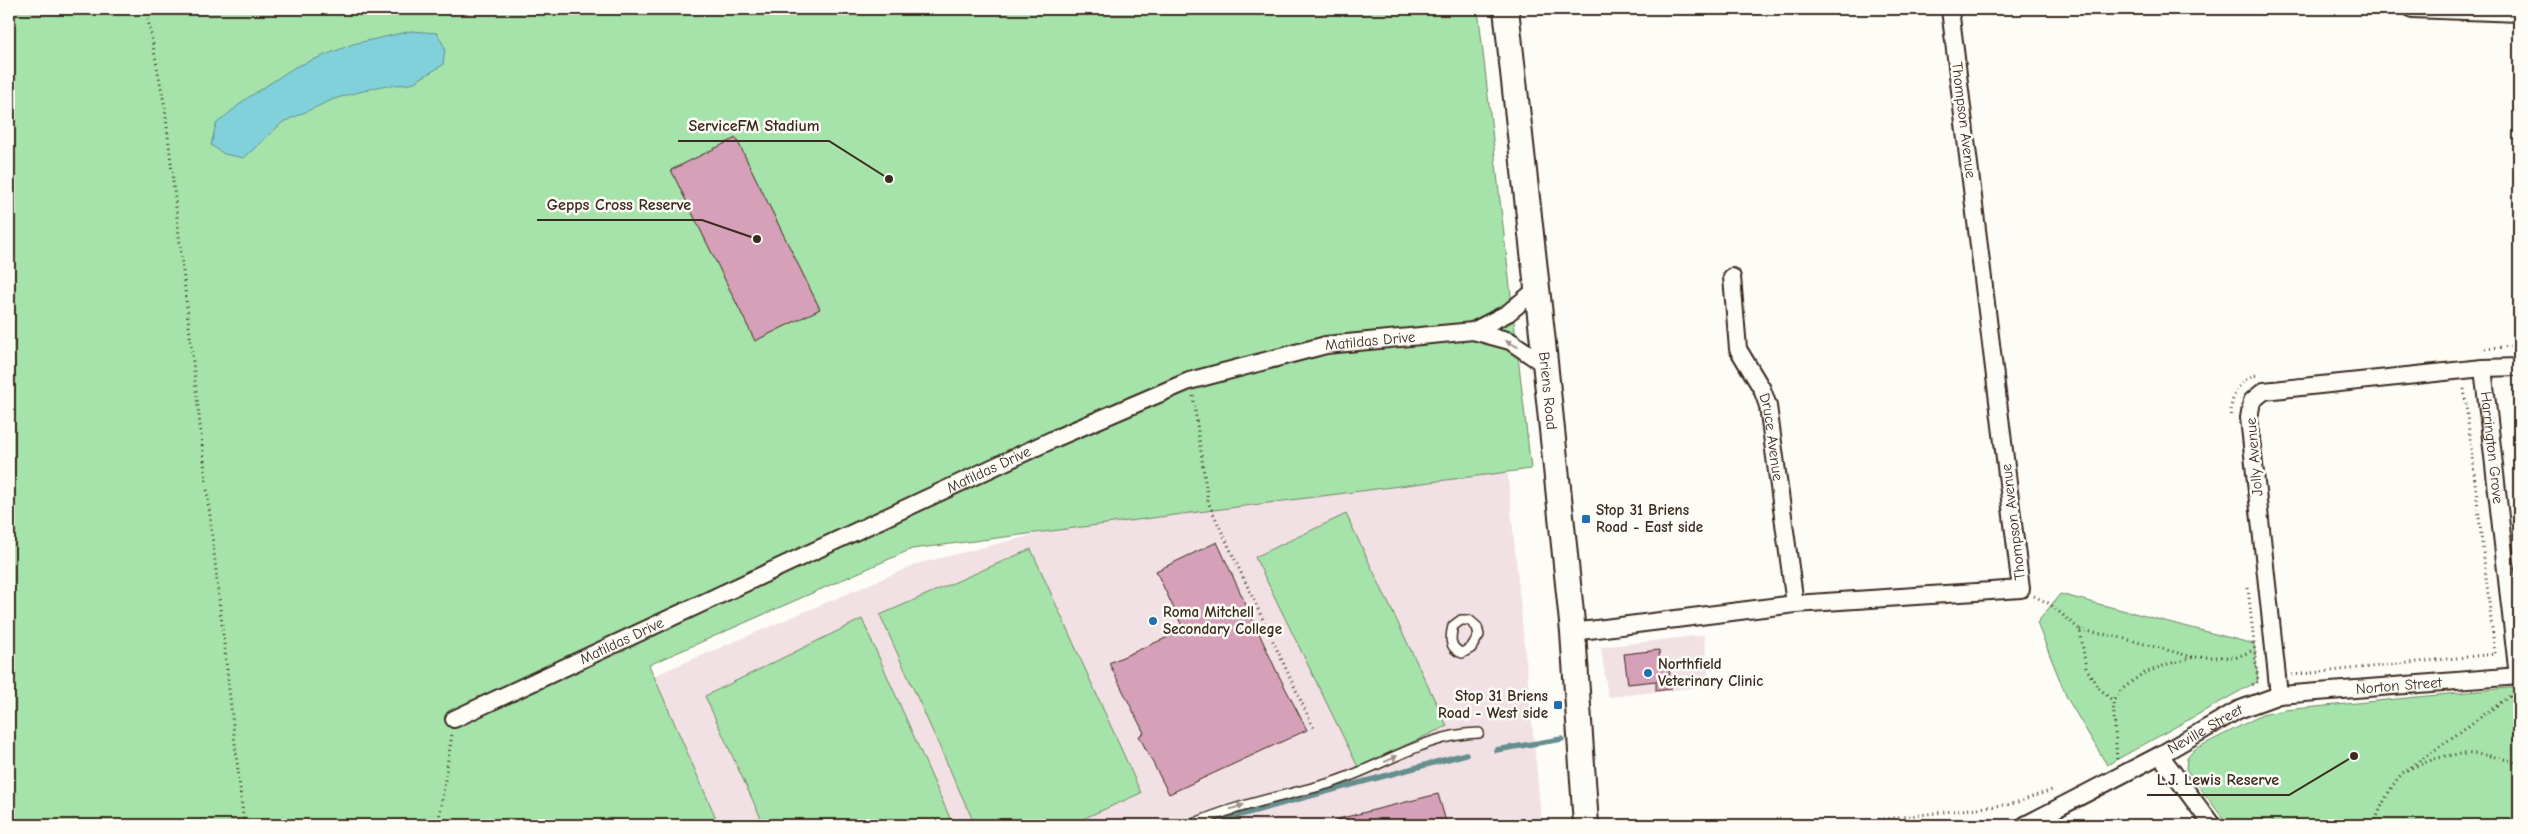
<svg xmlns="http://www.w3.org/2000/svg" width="2528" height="834" viewBox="0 0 2528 834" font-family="'Comic Neue',sans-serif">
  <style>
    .built { fill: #f1e0e4 }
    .green { fill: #a5e3aa; stroke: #708664 }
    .water { fill: #81d1db; stroke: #658e8f }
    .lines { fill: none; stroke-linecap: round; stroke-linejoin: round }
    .stream { stroke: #658e8f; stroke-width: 5.5 }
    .building { fill: #d5a0b8; stroke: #3b2a1e }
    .lane-casing { stroke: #3b2a1e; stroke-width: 12 }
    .street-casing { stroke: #3b2a1e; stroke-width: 20 }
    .secondary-casing { stroke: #3b2a1e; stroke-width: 28 }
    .path { stroke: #3b2a1e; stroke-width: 3; stroke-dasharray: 1 4; stroke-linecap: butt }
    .lane { stroke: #fdfcf7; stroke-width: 9 }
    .street { stroke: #fdfcf7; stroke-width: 16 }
    .secondary { stroke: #fdfcf7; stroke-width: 24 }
    .oneway { fill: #9c938a }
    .poi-dot { fill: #1f6fb2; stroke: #fdfcf7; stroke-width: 2 }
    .labels { text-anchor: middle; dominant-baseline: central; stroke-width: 5; stroke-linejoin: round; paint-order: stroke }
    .street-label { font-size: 15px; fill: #3b2a1e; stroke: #fdfcf7 }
    .poi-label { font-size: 15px; font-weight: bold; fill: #3b2a1e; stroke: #fdfcf7; text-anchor: start }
    .leader { fill: none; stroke: #3b2a1e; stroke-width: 2 }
    .callout-dot { fill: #3b2a1e; stroke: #fdfcf7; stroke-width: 2 }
    .callout-label { font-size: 16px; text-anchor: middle; font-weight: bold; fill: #3b2a1e; stroke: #fdfcf7; stroke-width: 5; stroke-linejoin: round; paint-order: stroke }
  </style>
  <rect width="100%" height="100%" fill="#fdfcf7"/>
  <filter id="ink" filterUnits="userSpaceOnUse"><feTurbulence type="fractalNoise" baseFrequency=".02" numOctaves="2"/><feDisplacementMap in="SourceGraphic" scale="10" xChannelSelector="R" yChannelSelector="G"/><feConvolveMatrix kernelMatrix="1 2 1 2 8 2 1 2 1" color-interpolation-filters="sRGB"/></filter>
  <g filter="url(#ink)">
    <g class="built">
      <polygon points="1502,418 1542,825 712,825 651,677 917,564"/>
      <polygon points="1704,635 1709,686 1608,697 1601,647"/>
    </g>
    <g class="green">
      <polygon points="9,9 1478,9 1531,469 912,549 649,665 719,825 9,825"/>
      <polygon points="1346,514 1447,726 1358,767 1255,557"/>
      <polygon points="1031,549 1141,793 1069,825 975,825 880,615"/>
      <polygon points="2060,594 2254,644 2258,681 2107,765 2067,698 2037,623"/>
      <polygon points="862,619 953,825 764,825 705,696"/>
      <polygon points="2519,687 2519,825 2228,825 2186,769 2187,758 2195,749 2262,715 2285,710"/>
    </g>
    <polygon class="water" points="411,31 437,33 445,48 443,65 411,84 381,86 334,99 283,122 244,158 224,154 211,145 216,124 246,99 295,67 353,44"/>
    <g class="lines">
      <g class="stream">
        <polyline points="1496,750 1562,739"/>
        <polyline points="1214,825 1240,815 1466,754"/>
      </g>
    </g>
    <g class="building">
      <polygon points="736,138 820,309 755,341 671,170"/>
      <polygon points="1217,542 1276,670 1307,730 1169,794 1139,736 1144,733 1109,663 1184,630 1156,571"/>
      <polygon points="1659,650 1660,665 1669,664 1671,689 1656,691 1656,681 1628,684 1624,654"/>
      <polygon points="1438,794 1447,825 1335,825 1334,820"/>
    </g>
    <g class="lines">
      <defs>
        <g id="lane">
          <path d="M1461,620H1469L1477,627L1479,635L1471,648L1462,653C1449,648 1450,638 1453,626Z"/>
          <path d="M1191,825C1235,805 1281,797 1327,784C1379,769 1424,734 1479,733"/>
        </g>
        <g id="street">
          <polyline points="2412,9 2519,13"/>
          <path id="s1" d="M1732,277L1738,349L1762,389L1768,406L1795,604"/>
          <polyline points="1473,331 1508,313 1537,289"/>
          <path id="s2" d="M2483,368L2518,676"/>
          <polyline points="1573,632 1795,604 2021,589 1950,9"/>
          <polyline points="2279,695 2249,418 2252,401 2264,391 2483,368 2519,367"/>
          <path id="s3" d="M454,719L1056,438L1189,381L1326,345L1473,331L1510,341L1545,365"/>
          <polyline points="2160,755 2212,825"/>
          <path id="s4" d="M2025,825L2160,755L2238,710L2279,695L2519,676"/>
        </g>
        <g id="secondary">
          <path id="s5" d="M1506,9L1542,333L1573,632L1586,825"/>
        </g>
      </defs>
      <use href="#lane" class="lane-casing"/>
      <use href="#street" class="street-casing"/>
      <use href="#secondary" class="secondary-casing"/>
      <g class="path">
        <polyline points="146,9 165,108 244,825"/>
        <polyline points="2485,349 2509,346 2519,349"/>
        <polyline points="1193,396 1208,502 1315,731"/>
        <path d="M2231,415C2230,398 2239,377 2258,375"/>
        <polyline points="2248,588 2258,681 2249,686"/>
        <polyline points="2034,596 2050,604 2080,630 2086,668 2097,686 2113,701"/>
        <polyline points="2080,630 2118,637 2193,657"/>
        <polyline points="2292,675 2495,654 2464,388"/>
        <polyline points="2510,696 2519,709"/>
        <polyline points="2117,759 2113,701 2121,690 2142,674 2168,664 2194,657 2237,657 2254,650"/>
        <polyline points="2411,767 2510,696"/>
        <polyline points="438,825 452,734"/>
        <polyline points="1834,825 2012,804 2052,790"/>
        <path d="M2374,825C2379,810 2392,782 2404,772C2409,768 2417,766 2422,764C2454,749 2487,752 2519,764"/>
      </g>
      <use href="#lane" class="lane"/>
      <use href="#street" class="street"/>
      <use href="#secondary" class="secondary"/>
    </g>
    <defs><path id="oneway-solid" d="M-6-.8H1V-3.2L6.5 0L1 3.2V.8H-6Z" transform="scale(1.25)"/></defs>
    <g class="oneway">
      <use href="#oneway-solid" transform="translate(1512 344) rotate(-153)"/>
      <use href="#oneway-solid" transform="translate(1391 759) rotate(-25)"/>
      <use href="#oneway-solid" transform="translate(1237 807) rotate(-19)"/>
    </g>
  </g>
  <g class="poi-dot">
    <rect x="1581" y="514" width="10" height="10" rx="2.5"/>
    <circle cx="1153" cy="621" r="5"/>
    <circle cx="1648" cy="673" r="5"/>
    <rect x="1553" y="700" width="10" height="10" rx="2.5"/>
  </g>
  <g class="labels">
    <g class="street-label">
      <text transform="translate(1964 120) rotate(83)">Thompson Avenue</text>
      <text stroke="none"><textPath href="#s3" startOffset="995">Matildas Drive</textPath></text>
      <text stroke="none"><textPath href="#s5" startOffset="384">Briens Road</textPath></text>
      <text stroke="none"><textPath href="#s1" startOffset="168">Druce Avenue</textPath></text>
      <text stroke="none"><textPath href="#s2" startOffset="80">Harrington Grove</textPath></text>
      <text transform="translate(2254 457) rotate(-95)">Jolly Avenue</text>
      <text stroke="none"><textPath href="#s3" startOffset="590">Matildas Drive</textPath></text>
      <text transform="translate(2013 522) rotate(-97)">Thompson Avenue</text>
      <text stroke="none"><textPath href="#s3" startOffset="185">Matildas Drive</textPath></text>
      <text stroke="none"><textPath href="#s4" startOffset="406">Norton Street</textPath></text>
      <text stroke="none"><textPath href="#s4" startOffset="204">Neville Street</textPath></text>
    </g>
    <g class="poi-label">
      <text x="1596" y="510">Stop 31 Briens<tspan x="1596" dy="17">Road - East side</tspan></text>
      <text x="1163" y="612">Roma Mitchell<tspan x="1163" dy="17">Secondary College</tspan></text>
      <text x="1658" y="664">Northfield<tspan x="1658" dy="17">Veterinary Clinic</tspan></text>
      <text x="1548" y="696" text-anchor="end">Stop 31 Briens<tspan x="1548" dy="17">Road - West side</tspan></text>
    </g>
  </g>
  <path class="leader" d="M889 179L829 141H678M757 239L702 220H537M2354 756L2289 795H2147"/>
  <g class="callout-dot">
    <circle cx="889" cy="179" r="5"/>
    <circle cx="757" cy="239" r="5"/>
    <circle cx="2354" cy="756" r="5"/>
  </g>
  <g class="callout-label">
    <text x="754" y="131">ServiceFM Stadium</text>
    <text x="619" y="210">Gepps Cross Reserve</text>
    <text x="2218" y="785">L.J. Lewis Reserve</text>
  </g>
  <rect width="2528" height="834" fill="none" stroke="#fdfcf7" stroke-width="30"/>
  <rect x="15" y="15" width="2498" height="804" fill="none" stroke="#3b2a1e" stroke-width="2" filter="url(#ink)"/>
</svg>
